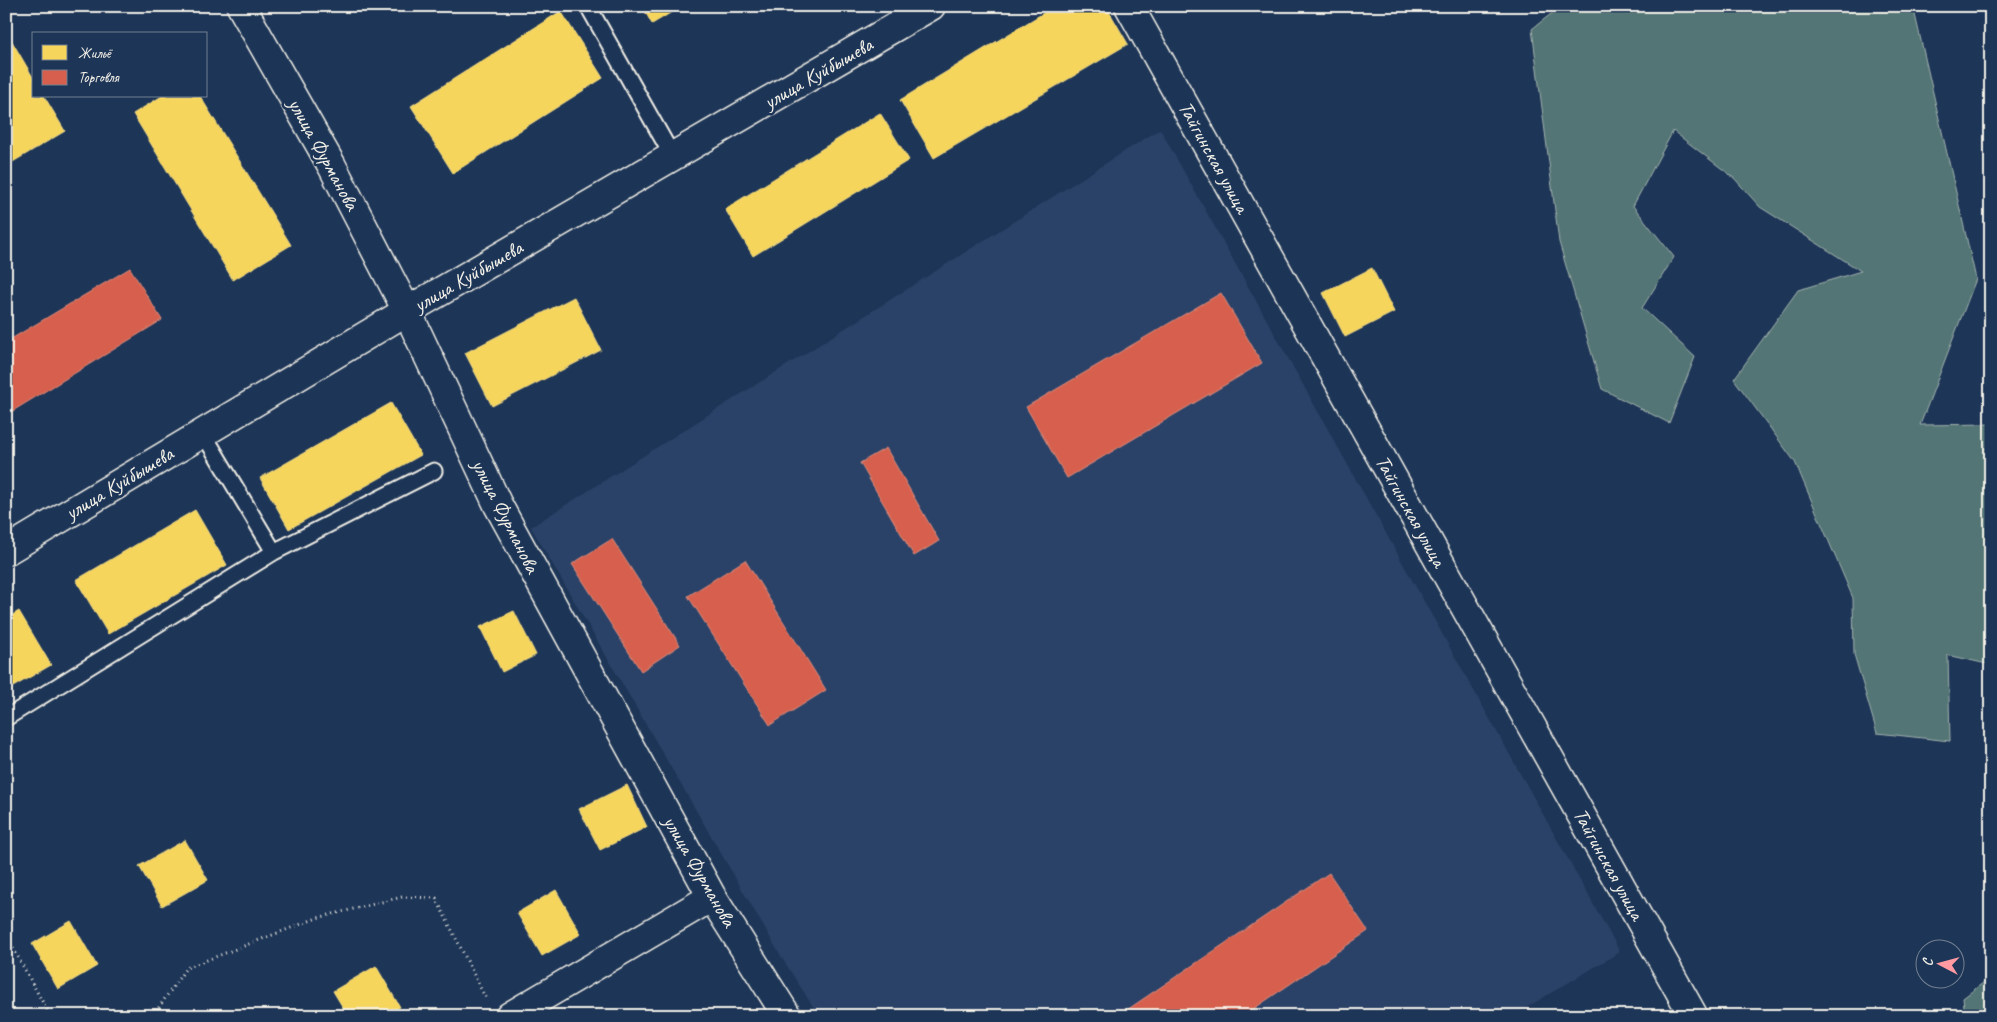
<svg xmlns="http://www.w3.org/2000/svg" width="1997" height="1022" viewBox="0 0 1997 1022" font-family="Caveat,sans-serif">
	<rect width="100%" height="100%" fill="#1d3557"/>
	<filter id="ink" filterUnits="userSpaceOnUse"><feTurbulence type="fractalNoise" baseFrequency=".02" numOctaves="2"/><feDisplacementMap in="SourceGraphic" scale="10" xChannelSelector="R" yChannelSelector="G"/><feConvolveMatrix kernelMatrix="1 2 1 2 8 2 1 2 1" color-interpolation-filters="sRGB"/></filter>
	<g filter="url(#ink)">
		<path fill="#2c4367" d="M 1160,129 L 1620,952 L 1512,1016 L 819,1016 L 782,958 L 531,527 Z"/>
		<path fill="#537575" stroke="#a4b3ae" d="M 1561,6 L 1913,6 L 1976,279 L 1920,425 L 1991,424 L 1991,665 L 1948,655 L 1950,741 L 1877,733 L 1854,654 L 1853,598 L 1795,462 L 1734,379 L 1798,290 L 1861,271 L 1760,207 L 1734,178 L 1673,131 L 1633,206 L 1674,257 L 1642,308 L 1695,357 L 1669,423 L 1602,389 L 1559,242 L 1532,29 Z
			M 1991,977 L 1991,1016 L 1965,1016 L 1963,998 Z"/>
		<path fill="#f6d55c" stroke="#f5dd86" d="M 642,6 L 682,6 L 652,24 Z
			M 1055,6 L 1106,6 L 1128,44 L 934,158 L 900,100 Z
			M 561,11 L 603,78 L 453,173 L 411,106 Z
			M 6,31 L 34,79 L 34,96 L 44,96 L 65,131 L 6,166 Z
			M 162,96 L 200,96 L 291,245 L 233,280 L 133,114 Z
			M 880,113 L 909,160 L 753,256 L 725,209 Z
			M 1372,268 L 1394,312 L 1345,337 L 1323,293 Z
			M 574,297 L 601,350 L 492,406 L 465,353 Z
			M 391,403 L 421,455 L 289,529 L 260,478 Z
			M 195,510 L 227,565 L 108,634 L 76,580 Z
			M 19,611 L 51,665 L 6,691 L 6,619 Z
			M 514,611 L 536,655 L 502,672 L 480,627 Z
			M 627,785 L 647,827 L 600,850 L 579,809 Z
			M 185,840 L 208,880 L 162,906 L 139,866 Z
			M 556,890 L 581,934 L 542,956 L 517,913 Z
			M 71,921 L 97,966 L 58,989 L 32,944 Z
			M 376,966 L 400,1007 L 385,1016 L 348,1016 L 333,991 Z"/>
		<path fill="#d6604d" stroke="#df8c7c" d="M 130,268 L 162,320 L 6,415 L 6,342 Z
			M 1221,293 L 1262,363 L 1067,478 L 1026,407 Z
			M 886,448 L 939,541 L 914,556 L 860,463 Z
			M 612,539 L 680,645 L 641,671 L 572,564 Z
			M 745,560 L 826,690 L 770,725 L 688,596 Z
			M 1329,873 L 1368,931 L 1243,1016 L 1118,1016 Z"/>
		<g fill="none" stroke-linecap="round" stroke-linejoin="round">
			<defs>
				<path id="lane" d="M 588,6 L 673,157
					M 274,552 L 434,471
					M 6,718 L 274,552 L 203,433"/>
				<path id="street" d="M 241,6 L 332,166 L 407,311 L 498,505 L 712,897 L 787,1016
					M 1129,6 L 1693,1015
					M 510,1016 L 712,897"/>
				<path id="secondary" d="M 6,551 L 407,311 L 931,6"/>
			</defs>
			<use href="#lane" stroke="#f4f1e8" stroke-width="19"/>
			<use href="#street" stroke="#f4f1e8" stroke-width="31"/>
			<use href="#secondary" stroke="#f4f1e8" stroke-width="31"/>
			<path stroke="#f4f1e8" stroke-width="3" stroke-dasharray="1 4" stroke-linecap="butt" d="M 6,935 L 48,1012 L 63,1016
				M 153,1016 L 186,968 L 317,918 L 402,897 L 436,898 L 486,999"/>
			<use href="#lane" stroke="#1d3557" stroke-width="15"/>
			<use href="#street" stroke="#1d3557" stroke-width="28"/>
			<use href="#secondary" stroke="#1d3557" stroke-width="28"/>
		</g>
	</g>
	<g text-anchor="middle" stroke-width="5" stroke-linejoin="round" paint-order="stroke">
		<g font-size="21" fill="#f4f1e8" stroke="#1d3557">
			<text transform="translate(818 73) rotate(-30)" y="7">улица Куйбышева</text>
			<text transform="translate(324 154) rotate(61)" y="7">улица Фурманова</text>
			<text transform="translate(1214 157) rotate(61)" y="7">Тайгинская улица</text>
			<text transform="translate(468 276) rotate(-30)" y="7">улица Куйбышева</text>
			<text transform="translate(119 483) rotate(-31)" y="7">улица Куйбышева</text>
			<text transform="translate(1411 511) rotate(61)" y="7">Тайгинская улица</text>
			<text transform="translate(506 516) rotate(63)" y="7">улица Фурманова</text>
			<text transform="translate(1609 864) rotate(61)" y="7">Тайгинская улица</text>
			<text transform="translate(700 871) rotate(60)" y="7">улица Фурманова</text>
		</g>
	</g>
	<rect width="1997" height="1022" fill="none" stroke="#1d3557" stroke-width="25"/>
	<rect x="12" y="12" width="1972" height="997" fill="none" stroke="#f4f1e8" stroke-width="2" filter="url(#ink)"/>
	<rect x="32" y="32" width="175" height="65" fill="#1d3557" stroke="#738091"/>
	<rect x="42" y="45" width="25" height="15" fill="#f6d55c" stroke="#738091"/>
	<text x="78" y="58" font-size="15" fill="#f4f1e8">Жильё</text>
	<rect x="42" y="70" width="25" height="15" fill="#d6604d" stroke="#738091"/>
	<text x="78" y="82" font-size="15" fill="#f4f1e8">Торговля</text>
	<g transform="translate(1940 964) rotate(276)"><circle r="24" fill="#1d3557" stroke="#738091"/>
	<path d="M0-4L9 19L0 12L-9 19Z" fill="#ff9aa2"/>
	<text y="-8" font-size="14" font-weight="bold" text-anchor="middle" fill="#f4f1e8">С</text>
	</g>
</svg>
